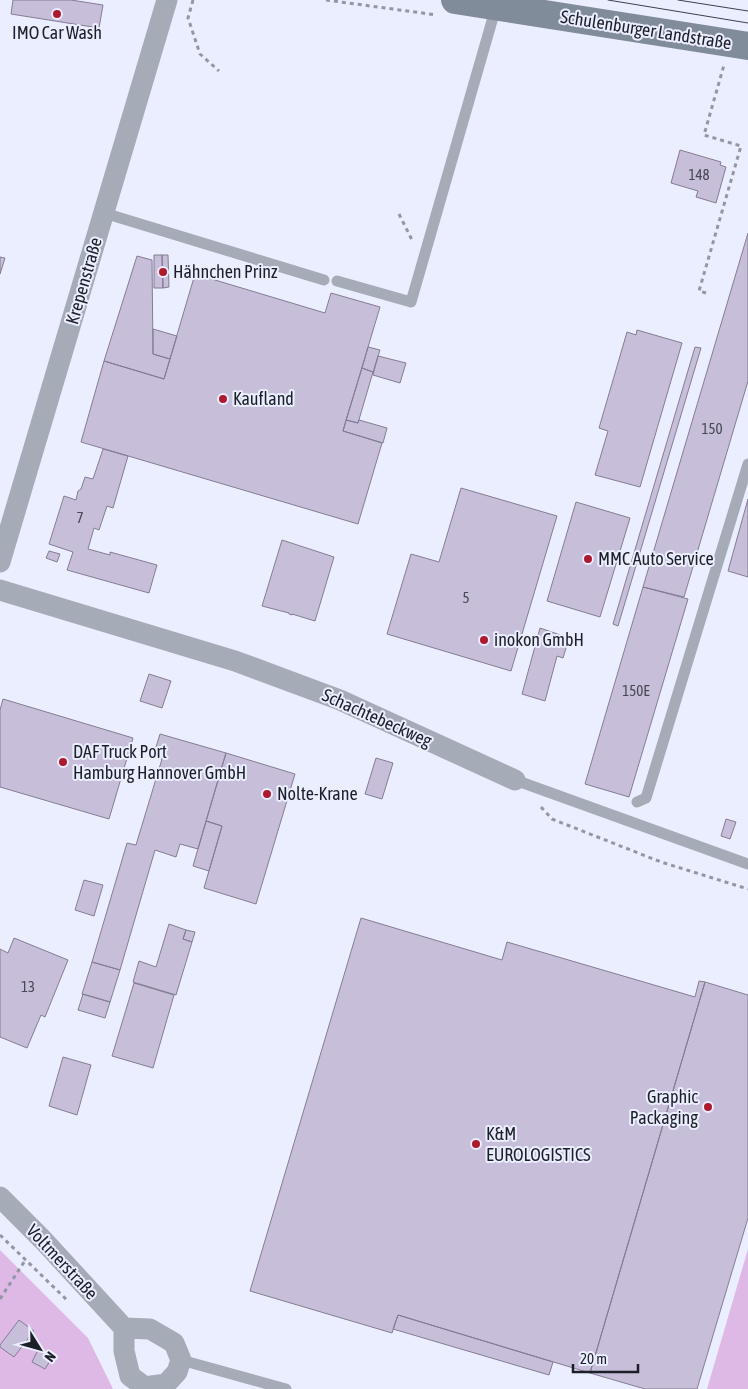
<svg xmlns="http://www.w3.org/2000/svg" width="748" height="1389" viewBox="0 0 748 1389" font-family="'Asap Condensed',sans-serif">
	<rect width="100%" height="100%" fill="#ebeeff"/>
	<path fill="#deb9e6" d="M 748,1249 L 748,1389 L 707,1389 Z
		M 0,1250 L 88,1338 L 113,1389 L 0,1389 Z"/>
	<path fill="#c7bfda" stroke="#847c95" d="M 13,0 L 71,0 L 103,5 L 99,28 L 11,14 Z
		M 680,150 L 721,162 L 720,165 L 726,167 L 716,203 L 696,197 L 698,191 L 671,183 Z
		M 748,233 L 748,381 L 684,597 L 643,587 Z
		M 154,255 L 162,255 L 163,288 L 154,288 Z
		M 162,255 L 168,255 L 169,287 L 163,288 Z
		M 137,256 L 152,260 L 153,354 L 170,359 L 164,379 L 104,361 Z
		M 0,257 L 5,258 L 0,274 Z
		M 195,274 L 325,313 L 331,293 L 380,307 L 343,431 L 382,443 L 358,524 L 81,442 L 104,361 L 164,379 Z
		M 153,329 L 177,336 L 170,359 L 153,354 Z
		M 637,330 L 682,343 L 640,487 L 595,475 L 608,431 L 599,428 L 627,332 L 636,335 Z
		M 368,347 L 380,350 L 373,372 L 362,368 Z
		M 695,347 L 701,348 L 618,626 L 613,624 Z
		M 378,356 L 406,363 L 400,383 L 373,375 Z
		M 362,368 L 373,372 L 358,423 L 346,420 Z
		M 346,420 L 358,423 L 359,420 L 387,428 L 383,443 L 343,431 Z
		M 103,449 L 128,456 L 113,508 L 107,506 L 99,530 L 94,528 L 88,549 L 110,555 L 110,552 L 157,565 L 149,593 L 67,570 L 73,552 L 49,544 L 64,496 L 76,500 L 78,491 L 81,489 L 85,477 L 93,479 Z
		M 461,488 L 557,516 L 511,671 L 387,634 L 411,554 L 439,562 Z
		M 748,499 L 748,577 L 728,571 Z
		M 576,502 L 630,518 L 600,617 L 547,601 Z
		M 282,540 L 334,557 L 315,621 L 292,614 L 292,615 L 289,614 L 289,613 L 262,606 Z
		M 49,551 L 60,554 L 57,562 L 46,558 Z
		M 643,587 L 688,599 L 629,797 L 585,784 Z
		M 540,628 L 569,638 L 563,658 L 557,656 L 545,701 L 522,694 Z
		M 149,674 L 171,681 L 162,708 L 140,701 Z
		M 3,699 L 133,738 L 109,819 L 0,787 L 0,710 Z
		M 160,734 L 226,753 L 198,849 L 180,844 L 176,857 L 155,850 L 120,970 L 92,962 L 127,843 L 136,845 L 162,759 L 153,757 Z
		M 226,753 L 295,774 L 256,904 L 204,888 L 222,826 L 206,821 Z
		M 376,758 L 393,763 L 382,799 L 365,794 Z
		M 726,819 L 736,822 L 730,839 L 721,836 Z
		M 206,821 L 222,826 L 209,871 L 193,866 Z
		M 84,880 L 103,885 L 94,916 L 75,910 Z
		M 361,918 L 502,960 L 507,942 L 695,997 L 699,981 L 705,982 L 590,1373 L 398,1315 L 392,1333 L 250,1291 Z
		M 169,924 L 186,930 L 183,939 L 192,942 L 176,995 L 133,982 L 139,961 L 156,967 Z
		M 186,930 L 195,932 L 192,942 L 183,939 Z
		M 14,938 L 68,960 L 45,1017 L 41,1015 L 27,1048 L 0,1037 L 0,949 L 8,953 Z
		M 92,962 L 120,970 L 110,1002 L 82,994 Z
		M 705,982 L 748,995 L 748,1218 L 697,1389 L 645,1389 L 590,1373 Z
		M 134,983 L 174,995 L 153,1068 L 112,1056 Z
		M 83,994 L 110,1002 L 105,1018 L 78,1010 Z
		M 63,1057 L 91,1065 L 77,1115 L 49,1106 Z
		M 398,1315 L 553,1362 L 549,1375 L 393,1329 Z
		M 19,1320 L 34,1331 L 14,1357 L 0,1347 L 0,1345 Z
		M 39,1348 L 53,1356 L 45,1369 L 32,1362 Z"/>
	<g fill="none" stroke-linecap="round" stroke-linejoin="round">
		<path stroke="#9496a4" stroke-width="3" stroke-dasharray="4 4" stroke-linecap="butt" d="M 193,0 L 188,18 L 200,54 L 219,71
			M 326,0 L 437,15
			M 399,214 L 412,240
			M 706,293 L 699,291 L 741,146 L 704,135 L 724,65
			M 541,807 L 552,819 L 661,862 L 748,889
			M 0,1235 L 68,1301
			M 0,1299 L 26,1259"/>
		<path stroke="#a5acb7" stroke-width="11" d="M 104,213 L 324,280
			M 337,281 L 411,302 L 496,7
			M 515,780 L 748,864
			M 637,802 L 646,798 L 748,464
			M 181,1360 L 286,1389"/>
		<path stroke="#a5acb7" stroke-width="21" d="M 0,562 L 167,0
			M 0,590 L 235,661 L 340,700 L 515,780
			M 0,1197 L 43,1240 L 124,1328 L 124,1351 L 130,1376 L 145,1387 L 166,1384 L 177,1372 L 181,1360 L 174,1343 L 150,1329 L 124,1328"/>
		<path stroke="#818c9b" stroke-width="28" d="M 455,0 L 748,46"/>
		<path stroke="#3e404a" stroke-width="1" d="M 608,0 L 748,23
			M 678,0 L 748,11"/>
	</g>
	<g fill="#ae1a2d" stroke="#ebeeff" stroke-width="2">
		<circle cx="57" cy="14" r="5"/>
		<circle cx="163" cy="272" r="5"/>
		<circle cx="223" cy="399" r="5"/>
		<circle cx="588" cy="559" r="5"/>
		<circle cx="484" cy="640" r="5"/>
		<circle cx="63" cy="762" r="5"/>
		<circle cx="267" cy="794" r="5"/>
		<circle cx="708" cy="1107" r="5"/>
		<circle cx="476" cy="1144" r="5"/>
	</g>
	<g text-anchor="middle" stroke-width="4" stroke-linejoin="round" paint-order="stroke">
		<g font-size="15" fill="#484754">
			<text x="699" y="180">148</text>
			<text x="712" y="434">150</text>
			<text x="80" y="523">7</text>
			<text x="466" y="603">5</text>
			<text x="636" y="696">150E</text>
			<text x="28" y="992">13</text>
		</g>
		<g font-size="18" fill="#1d1f28" stroke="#ebeeff">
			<text transform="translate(646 30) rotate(9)" y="6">Schulenburger Landstraße</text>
			<text transform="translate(84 281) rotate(-74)" y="6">Krepenstraße</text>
			<text transform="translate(377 718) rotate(24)" y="6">Schachtebeckweg</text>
			<text transform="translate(62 1262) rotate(47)" y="6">Voltmerstraße</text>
		</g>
		<g font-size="18" fill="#1d1f28" stroke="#ebeeff" text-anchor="start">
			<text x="57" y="39" text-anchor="middle">IMO Car Wash</text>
			<text x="173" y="278">Hähnchen Prinz</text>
			<text x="233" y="405">Kaufland</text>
			<text x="598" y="565">MMC Auto Service</text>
			<text x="494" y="646">inokon GmbH</text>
			<text x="73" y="758">DAF Truck Port<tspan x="73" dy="21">Hamburg Hannover GmbH</tspan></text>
			<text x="277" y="800">Nolte-Krane</text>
			<text x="698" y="1103" text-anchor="end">Graphic<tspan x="698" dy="21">Packaging</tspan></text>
			<text x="486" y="1140">K&amp;M<tspan x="486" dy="21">EUROLOGISTICS</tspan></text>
		</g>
	</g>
	<g transform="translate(40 1349) rotate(127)" stroke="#ebeeff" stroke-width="4" paint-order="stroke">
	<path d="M0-4L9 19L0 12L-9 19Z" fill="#1d1f28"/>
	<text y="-8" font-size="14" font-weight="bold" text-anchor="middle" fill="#1d1f28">N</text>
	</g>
	<path d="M573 1364v8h65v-8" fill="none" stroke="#1d1f28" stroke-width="2.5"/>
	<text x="580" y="1364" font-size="15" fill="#1d1f28" stroke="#ebeeff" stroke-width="4" paint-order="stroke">20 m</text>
</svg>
